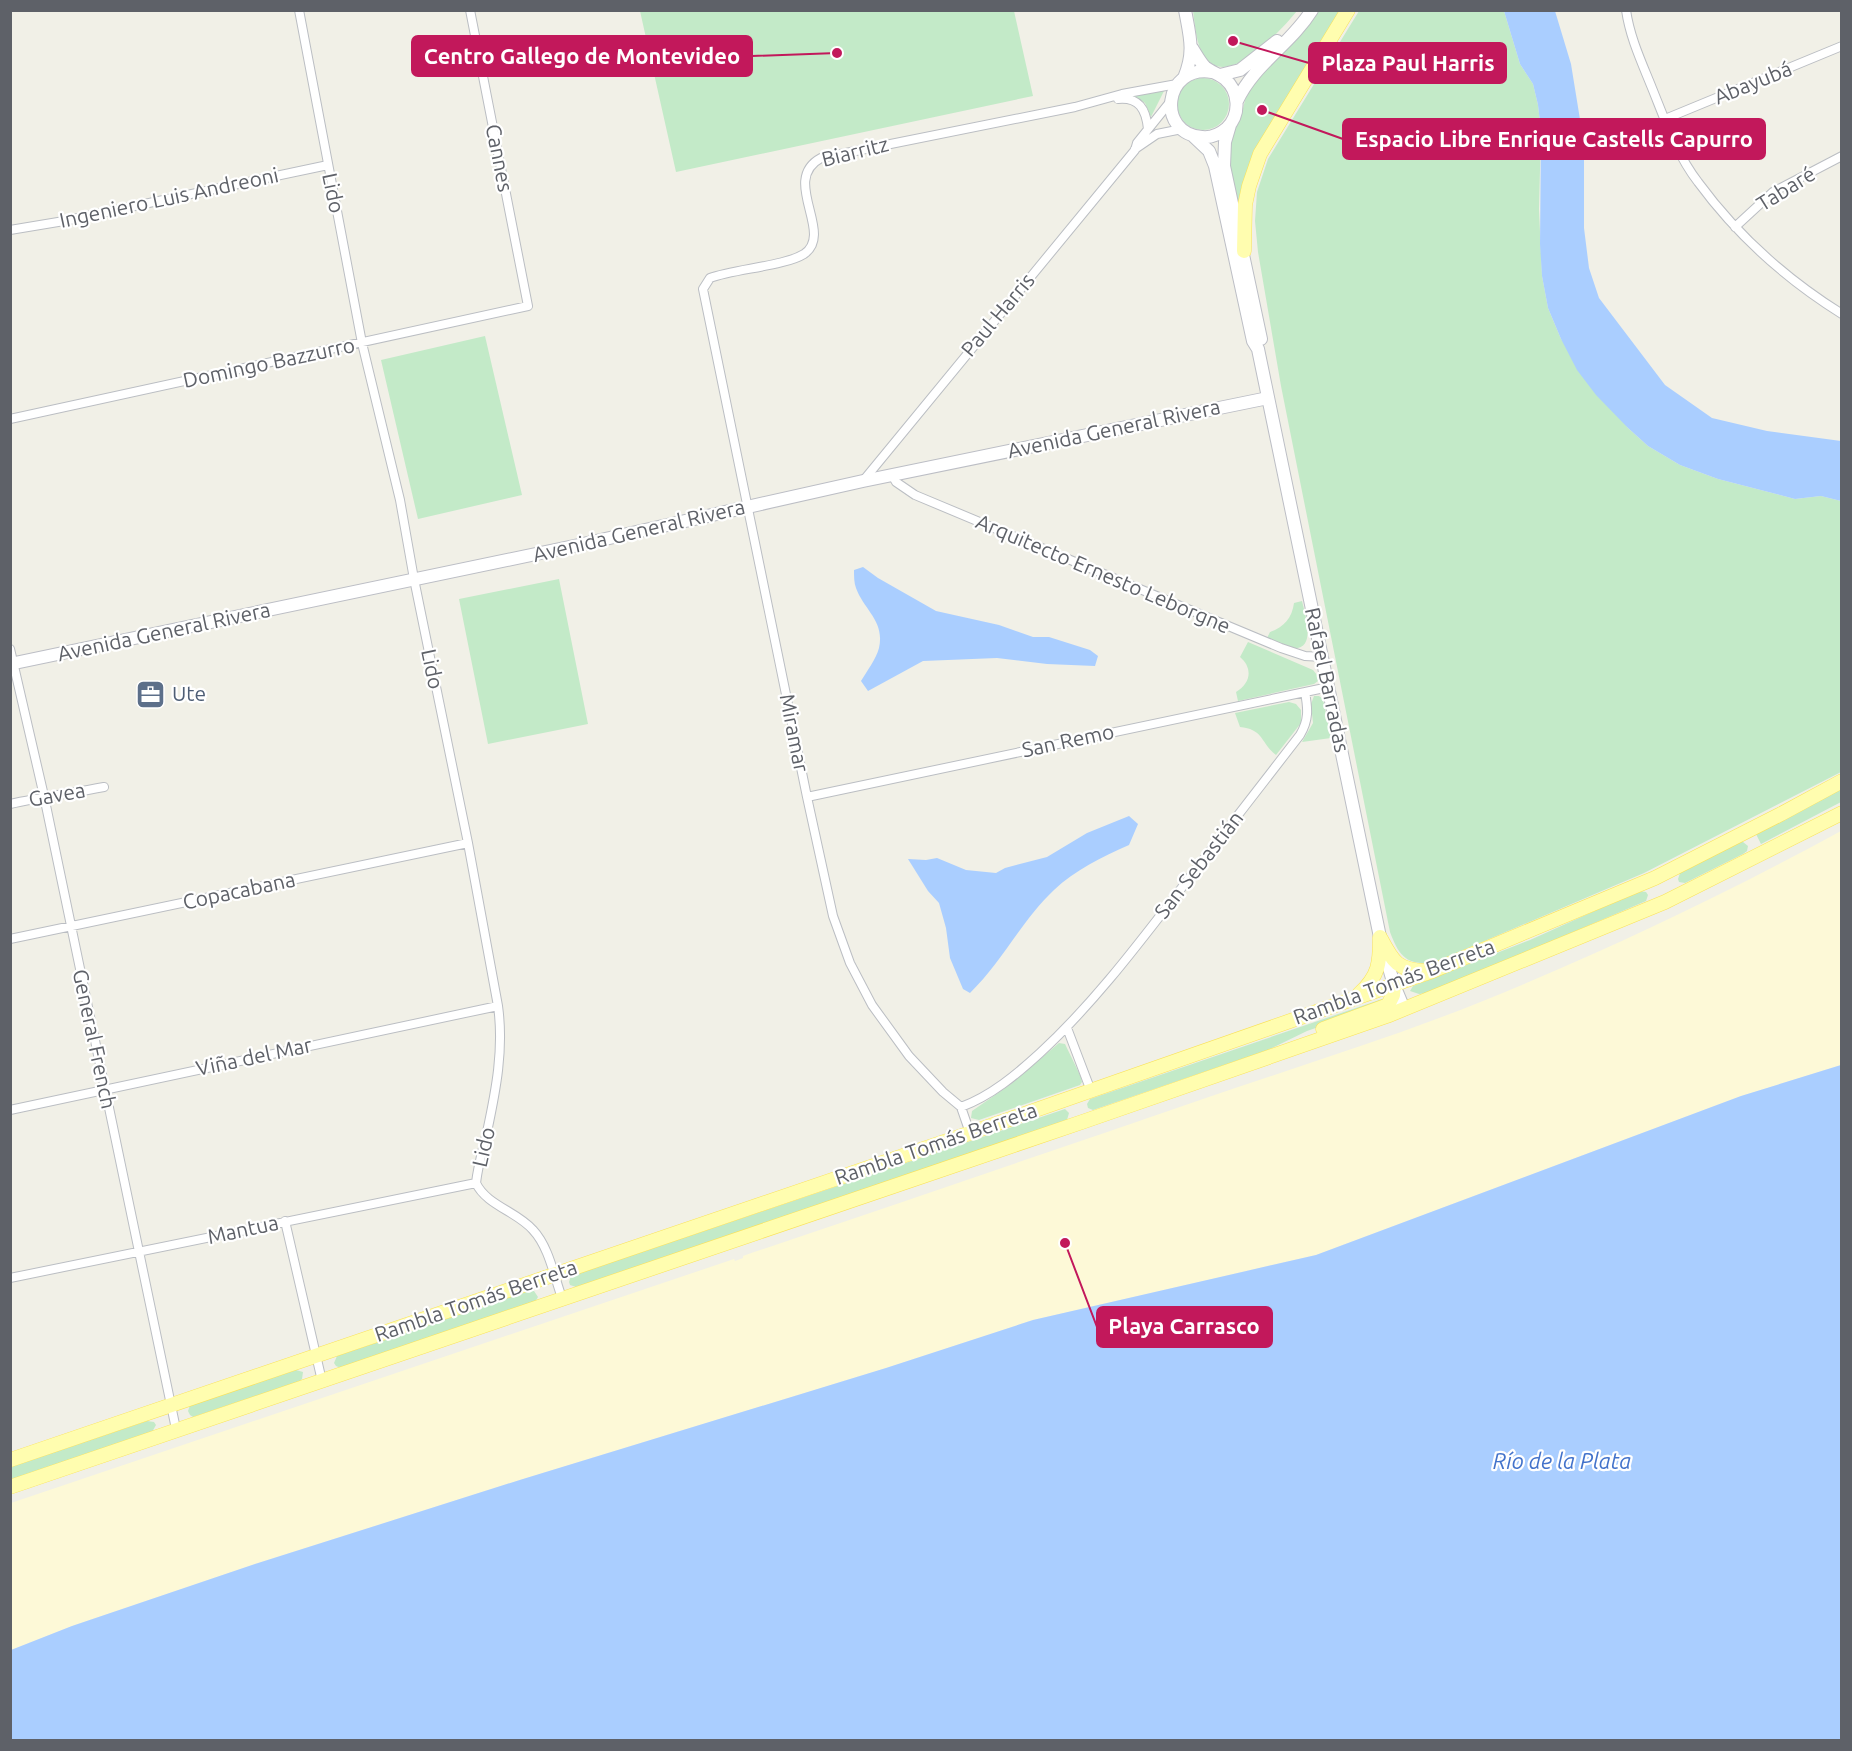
<svg xmlns="http://www.w3.org/2000/svg" width="1852" height="1751" viewBox="0 0 1852 1751" font-family="Ubuntu,sans-serif">
	<rect width="100%" height="100%" fill="#f1f0e7"/>
	<path fill="#c3eac8" d="M 640,11 L 1014,11 L 1033,96 L 676,172 Z
		M 1193,11 L 1297,11 C 1282,29 1227,92 1204,56 C 1196,44 1195,25 1193,11 Z
		M 1317,11 L 1343,11 L 1286,104 L 1240,211 C 1230,188 1221,156 1232,133 C 1235,127 1239,123 1241,116 C 1244,105 1246,95 1250,84 Z
		M 1359,11 L 1504,11 L 1520,64 L 1533,84 L 1538,105 L 1541,131 L 1539,209 L 1542,276 L 1548,308 L 1561,339 L 1628,428 L 1648,446 L 1680,465 L 1718,479 L 1795,499 L 1821,496 L 1841,501 L 1841,772 L 1644,873 L 1433,963 C 1406,965 1399,956 1390,932 L 1281,386 L 1258,252 L 1255,221 L 1257,192 L 1268,159 Z
		M1177 104a26 26 0 1 1 52 0a26 26 0 1 1-52 0Z
		M 1165,89 L 1151,117 L 1145,103 L 1133,95 Z
		M 485,336 L 522,495 L 418,519 L 381,360 Z
		M 559,579 L 588,724 L 488,744 L 459,599 Z
		M 1302,601 C 1305,614 1318,653 1290,648 C 1283,646 1275,641 1267,638 L 1270,632 C 1284,627 1292,618 1294,603 Z
		M 1248,642 L 1313,670 L 1318,676 L 1318,681 L 1314,684 L 1238,701 L 1236,692 C 1251,683 1253,668 1240,657 Z
		M 1314,696 L 1319,696 L 1323,699 L 1331,738 L 1302,742 L 1313,723 L 1311,704 Z
		M 1289,702 L 1296,704 L 1301,710 L 1301,723 L 1276,755 C 1261,744 1264,729 1240,727 L 1235,713 Z
		M 1841,789 L 1841,802 L 1761,844 L 1756,834 Z
		M 1740,842 L 1743,842 L 1748,846 L 1747,851 L 1743,854 L 1685,883 L 1679,882 L 1678,879 L 1680,873 Z
		M 1639,891 L 1646,892 L 1648,895 L 1646,901 L 1433,992 L 1419,994 L 1410,991 L 1413,986 L 1530,940 Z
		M 1385,998 L 1385,1004 L 1307,1031 L 1268,1050 L 1093,1110 L 1088,1108 L 1087,1104 L 1090,1099 Z
		M 1059,1043 L 1065,1044 L 1081,1077 L 1082,1082 L 1080,1085 L 979,1120 L 971,1118 L 972,1111 L 1011,1084 Z
		M 1065,1109 L 1069,1113 L 1067,1120 L 576,1287 L 570,1285 L 569,1282 L 571,1276 Z
		M 531,1290 L 534,1291 L 538,1297 L 535,1302 L 341,1368 L 336,1366 L 334,1363 L 337,1356 Z
		M 296,1370 L 303,1372 L 302,1379 L 300,1381 L 193,1417 L 190,1415 L 188,1411 L 190,1405 Z
		M 147,1421 L 154,1422 L 156,1425 L 152,1432 L 11,1480 L 10,1467 Z"/>
	<path fill="#fdf9d7" d="M 1841,831 L 1841,1065 L 1741,1096 L 1316,1255 L 1033,1320 L 886,1368 L 523,1479 L 255,1564 L 72,1626 L 11,1650 L 11,1503 L 734,1259 L 735,1261 L 743,1258 L 743,1256 C 896,1204 1049,1152 1203,1099 C 1296,1067 1391,1038 1483,1001 C 1606,951 1725,894 1841,831 Z"/>
	<path fill="#aaceff" d="M 1504,11 L 1555,11 L 1571,64 L 1584,144 L 1584,228 L 1589,268 L 1599,298 L 1665,385 L 1712,418 L 1767,431 L 1841,441 L 1841,501 L 1821,496 L 1795,499 L 1718,479 L 1680,465 L 1648,446 L 1628,428 L 1596,395 L 1577,370 L 1561,339 L 1548,308 L 1542,276 L 1540,244 L 1541,131 L 1538,105 L 1533,84 L 1520,64 Z
		M 863,567 L 878,578 L 936,611 L 999,625 L 1033,637 L 1049,637 L 1090,650 L 1098,656 L 1095,666 L 1047,664 L 997,658 L 923,661 L 868,691 L 861,681 C 867,671 876,659 879,648 C 885,621 864,610 856,588 C 854,583 854,576 854,570 Z
		M 1129,816 L 1138,824 L 1129,845 C 1102,857 1075,870 1054,890 C 1022,920 1002,962 970,993 L 963,989 L 950,958 L 946,928 L 939,903 L 928,891 L 908,859 L 926,860 L 937,858 L 966,870 L 996,873 L 1005,868 L 1047,857 L 1087,833 Z
		M 1841,1065 L 1841,1740 L 11,1740 L 11,1650 L 72,1626 L 255,1564 L 523,1479 L 886,1368 L 1033,1320 L 1316,1255 L 1741,1096 Z"/>
	<g fill="none" stroke-linecap="round" stroke-linejoin="round">
		<defs>
			<path id="street" d="M 299,10 L 362,343 L 400,500 L 414,579 L 468,843 L 498,1006 C 504,1049 496,1090 487,1132 C 483,1149 478,1165 476,1183 C 486,1205 518,1212 533,1230 C 549,1247 554,1276 562,1298
				M 1626,10 C 1630,38 1642,63 1652,88 C 1665,120 1677,155 1698,182 C 1737,235 1786,279 1842,314
				M 1118,99 C 1139,97 1146,109 1148,129
				M 1665,119 L 1842,46
				M 1135,149 L 1157,134 L 1182,129
				M 1735,227 L 1773,192 L 1842,156
				M 10,230 L 64,221 L 328,165
				M 10,419 L 528,306 L 470,10
				M 892,475 L 896,482 L 915,495 L 1281,648 L 1305,656 L 1323,657
				M 863,481 L 1135,150 L 1137,143 L 1170,102
				M 10,649 L 44,796 L 176,1429
				M 807,797 L 1329,687
				M 10,804 C 42,797 73,793 104,787
				M 10,939 L 468,843
				M 1067,1028 L 1091,1091
				M 961,1107 C 991,1096 1017,1074 1040,1053 C 1093,1004 1136,947 1180,890 C 1220,839 1260,787 1300,735 C 1309,720 1308,709 1305,692
				M 10,1110 L 498,1006
				M 970,1133 L 961,1107 L 943,1092 L 909,1056 L 872,1005 L 850,963 L 833,916 L 807,797 L 703,289 L 710,278 C 734,269 785,266 804,254 C 835,233 780,180 821,158 L 1075,107 L 1122,94 L 1177,84
				M 285,1221 L 322,1381
				M 10,1278 L 476,1183"/>
			<path id="secondary" d="M 1192,48 C 1196,54 1200,62 1205,67 C 1211,72 1219,74 1225,79 C 1239,91 1241,114 1227,128 C 1220,134 1211,138 1202,137 C 1156,134 1163,64 1212,72
				M 1220,75 L 1240,70 L 1277,41
				M 1184,78 C 1195,52 1190,37 1185,10
				M 1237,101 C 1254,64 1290,45 1312,10
				M 1230,125 L 1225,142 L 1224,166 L 1261,339
				M 1192,135 L 1209,151 L 1215,166 L 1253,341 L 1258,349 L 1380,937 L 1394,985 L 1404,1009
				M 10,664 L 574,546 L 863,481 L 1268,398"/>
			<path id="primary" d="M 1244,251 L 1245,205 L 1249,186 L 1260,154 L 1348,10
				M 1381,939 C 1393,962 1398,970 1425,971
				M 1359,994 C 1379,976 1380,963 1380,937
				M 1323,1029 L 1388,1005 L 1393,995 L 1394,985
				M 10,1460 L 970,1133 L 1430,972 L 1655,878 L 1781,814 L 1842,781
				M 10,1487 L 1082,1122 L 1387,1016 L 1665,902 L 1842,813"/>
		</defs>
		<use href="#street" stroke="#bbbec3" stroke-width="10"/>
		<use href="#secondary" stroke="#bcbec5" stroke-width="14"/>
		<use href="#primary" stroke="#fae258" stroke-width="15"/>
		<use href="#street" stroke="#fff" stroke-width="8"/>
		<use href="#secondary" stroke="#fff" stroke-width="12"/>
		<use href="#primary" stroke="#fffdaf" stroke-width="14"/>
	</g>
	<defs>
		<symbol id="office-square" viewBox="-11 -11 22 22"><rect x="-9" y="-9" width="18" height="18" rx="4" fill="#5c6f8a" stroke="#fff"/><path d="M-6-3h4V-5.5h4V-3h4V5H-6ZM-1-4.5V-3h2v-1.5ZM-6 0V1H6V0Z" fill="#fff"/></symbol>
	</defs>
	<g fill-rule="evenodd">
		<use href="#office-square" x="134" y="678" width="33" height="33"/>
	</g>
	<g text-anchor="middle" stroke-width="4.5" stroke-linejoin="round" paint-order="stroke">
		<g font-size="21" fill="#5e6168" stroke="#fff">
			<text transform="translate(1753 83) rotate(-22)" y="7">Abayubá</text>
			<text transform="translate(855 152) rotate(-14)" y="7">Biarritz</text>
			<text transform="translate(499 158) rotate(79)" y="7">Cannes</text>
			<text transform="translate(1786 189) rotate(-32)" y="7">Tabaré</text>
			<text transform="translate(333 193) rotate(78)" y="7">Lido</text>
			<text transform="translate(169 198) rotate(-12)" y="7">Ingeniero Luis Andreoni</text>
			<text transform="translate(998 315) rotate(-50)" y="7">Paul Harris</text>
			<text transform="translate(269 363) rotate(-12)" y="7">Domingo Bazzurro</text>
			<text transform="translate(1114 429) rotate(-12)" y="7">Avenida General Rivera</text>
			<text transform="translate(639 531) rotate(-13)" y="7">Avenida General Rivera</text>
			<text transform="translate(1103 574) rotate(23)" y="7">Arquitecto Ernesto Leborgne</text>
			<text transform="translate(164 632) rotate(-12)" y="7">Avenida General Rivera</text>
			<text transform="translate(432 669) rotate(78)" y="7">Lido</text>
			<text transform="translate(1327 680) rotate(78)" y="7">Rafael Barradas</text>
			<text transform="translate(794 733) rotate(79)" y="7">Miramar</text>
			<text transform="translate(1068 741) rotate(-12)" y="7">San Remo</text>
			<text transform="translate(57 795) rotate(-10)" y="7">Gavea</text>
			<text transform="translate(1199 865) rotate(-52)" y="7">San Sebastián</text>
			<text transform="translate(239 891) rotate(-12)" y="7">Copacabana</text>
			<text transform="translate(1394 982) rotate(-20)" y="7">Rambla Tomás Berreta</text>
			<text transform="translate(94 1039) rotate(78)" y="7">General French</text>
			<text transform="translate(254 1057) rotate(-12)" y="7">Viña del Mar</text>
			<text transform="translate(936 1144) rotate(-19)" y="7">Rambla Tomás Berreta</text>
			<text transform="translate(484 1147) rotate(-77)" y="7">Lido</text>
			<text transform="translate(243 1230) rotate(-12)" y="7">Mantua</text>
			<text transform="translate(476 1301) rotate(-19)" y="7">Rambla Tomás Berreta</text>
		</g>
		<g font-size="21" fill="#4e5e75" stroke="#fff" text-anchor="start">
			<text x="172" y="701">Ute</text>
		</g>
		<g font-size="22" font-style="italic" fill="#4373cb" stroke="#fff">
			<text x="1562" y="1469">Río de la Plata</text>
		</g>
	</g>
	<path fill="none" stroke="#c2185b" stroke-width="2" d="M837 53L752 56M1233 41L1309 63M1262 110L1343 139M1065 1243L1097 1327"/>
	<g fill="#c2185b" stroke="#fff" stroke-width="2">
		<circle cx="837" cy="53" r="6"/>
		<circle cx="1233" cy="41" r="6"/>
		<circle cx="1262" cy="110" r="6"/>
		<circle cx="1065" cy="1243" r="6"/>
	</g>
	<g fill="#c2185b" stroke="#c2185b" stroke-width="2">
		<rect x="412" y="36" width="340" height="40" rx="6"/>
		<rect x="1309" y="43" width="197" height="40" rx="6"/>
		<rect x="1343" y="119" width="422" height="40" rx="6"/>
		<rect x="1097" y="1307" width="175" height="40" rx="6"/>
	</g>
	<g font-size="22" text-anchor="middle" font-weight="bold" fill="#fff">
		<text x="582" y="64">Centro Gallego de Montevideo</text>
		<text x="1408" y="71">Plaza Paul Harris</text>
		<text x="1554" y="147">Espacio Libre Enrique Castells Capurro</text>
		<text x="1184" y="1334">Playa Carrasco</text>
	</g>
	<rect width="1852" height="1751" fill="none" stroke="#5e6168" stroke-width="24"/>
</svg>
